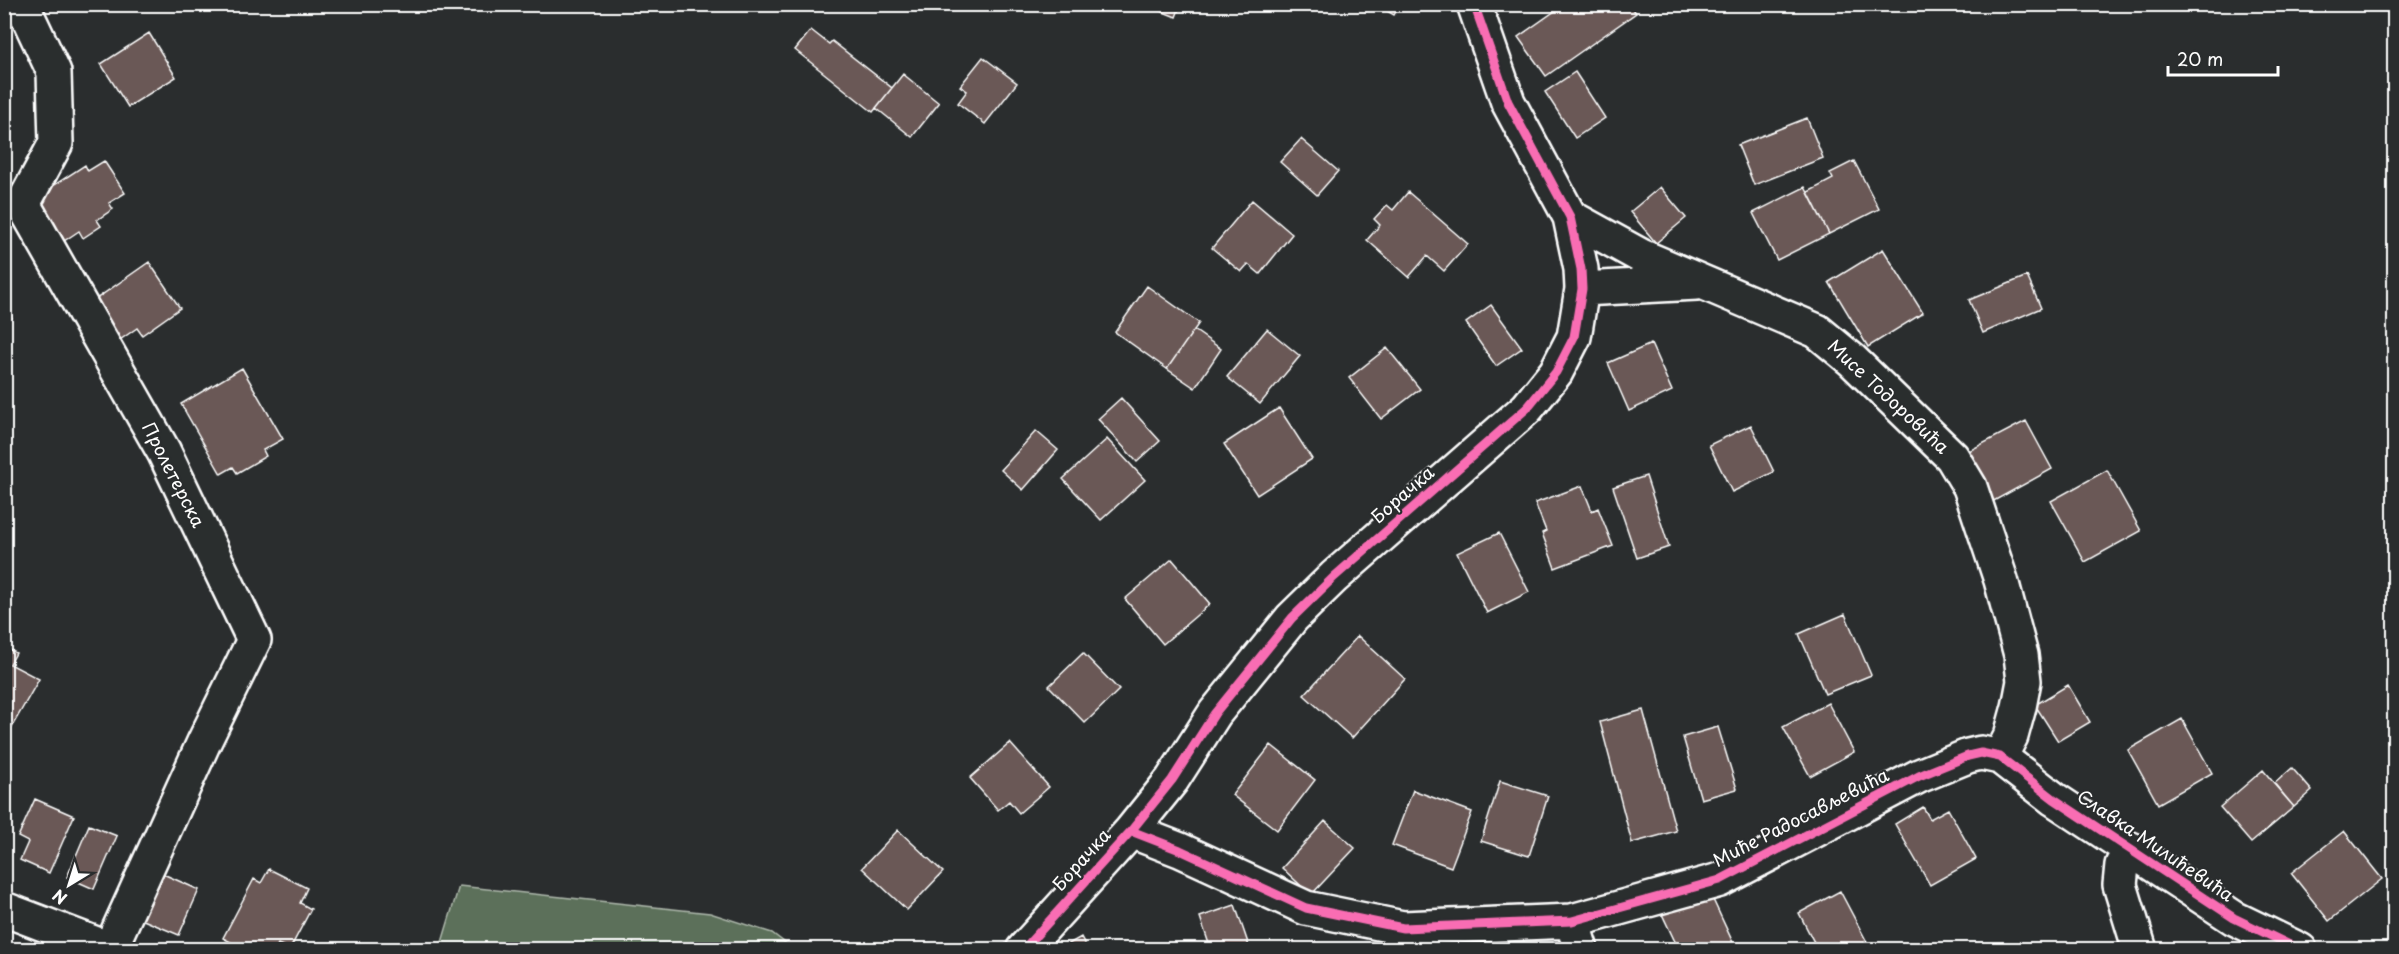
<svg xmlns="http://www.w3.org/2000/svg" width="2399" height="954" viewBox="0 0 2399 954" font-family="'Playpen Sans',sans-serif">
	<rect width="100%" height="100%" fill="#2a2d2e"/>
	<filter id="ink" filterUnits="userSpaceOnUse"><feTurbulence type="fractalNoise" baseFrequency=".0167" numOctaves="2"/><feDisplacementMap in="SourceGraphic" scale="12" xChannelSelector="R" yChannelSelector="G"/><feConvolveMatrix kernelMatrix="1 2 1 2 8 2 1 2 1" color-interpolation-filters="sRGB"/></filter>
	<g filter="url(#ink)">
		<path fill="#5c705a" stroke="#aeb8ac" stroke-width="1.5" d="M 459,886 L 710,913 L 772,933 L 793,949 L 440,949 Z"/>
		<path fill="#6b5956" stroke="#fff" stroke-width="1.5" d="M 1143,4 L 1181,4 L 1176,17 Z
			M 1375,4 L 1400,4 L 1394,15 Z
			M 1565,4 L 1630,4 L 1636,13 L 1546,76 L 1518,37 Z
			M 811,30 L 829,44 L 832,41 L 892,88 L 873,112 L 795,50 Z
			M 149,33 L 176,77 L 128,107 L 101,64 Z
			M 983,57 L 1017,83 L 985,124 L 958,103 L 967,91 L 960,86 Z
			M 1575,72 L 1605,118 L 1575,138 L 1545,92 Z
			M 903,74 L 939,103 L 912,137 L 876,108 Z
			M 1807,118 L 1823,158 L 1754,185 L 1738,145 Z
			M 1301,139 L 1338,171 L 1317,195 L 1280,162 Z
			M 104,161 L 125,193 L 109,203 L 113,209 L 97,220 L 101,226 L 83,238 L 79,231 L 61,243 L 33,199 L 85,165 L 88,171 Z
			M 1854,161 L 1879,209 L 1829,234 L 1808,192 L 1833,179 L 1830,173 Z
			M 1660,187 L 1686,218 L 1656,243 L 1630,212 Z
			M 1805,187 L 1829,234 L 1777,260 L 1753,213 Z
			M 1408,192 L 1468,244 L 1444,271 L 1427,256 L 1409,277 L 1367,240 L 1380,225 L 1374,219 L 1387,205 L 1393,210 Z
			M 1252,200 L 1292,234 L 1260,274 L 1248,264 L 1241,272 L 1212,248 Z
			M 1883,249 L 1923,313 L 1868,347 L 1829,282 Z
			M 149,262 L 180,308 L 142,335 L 137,328 L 117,342 L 89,304 Z
			M 2027,276 L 2041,308 L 1983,333 L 1969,300 Z
			M 1147,286 L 1199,323 L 1167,369 L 1115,332 Z
			M 4,304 L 12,318 L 4,323 Z
			M 1491,305 L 1522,348 L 1496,366 L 1466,323 Z
			M 1267,329 L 1300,356 L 1260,404 L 1227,377 Z
			M 1194,330 L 1221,349 L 1195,388 L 1167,369 Z
			M 1651,344 L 1672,391 L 1629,411 L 1608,363 Z
			M 1387,348 L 1420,389 L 1381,419 L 1349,378 Z
			M 242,368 L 283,439 L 263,450 L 266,456 L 237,473 L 233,467 L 221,474 L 181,404 Z
			M 1121,398 L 1160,441 L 1137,462 L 1098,419 Z
			M 1279,408 L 1312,459 L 1257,495 L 1224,444 Z
			M 2026,421 L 2052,469 L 1990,503 L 1963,454 Z
			M 1751,425 L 1774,472 L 1732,492 L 1709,445 Z
			M 1036,431 L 1058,450 L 1023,490 L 1001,470 Z
			M 1107,439 L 1145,480 L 1101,520 L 1063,479 Z
			M 2107,470 L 2141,531 L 2085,562 L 2051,501 Z
			M 1646,476 L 1669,547 L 1637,558 L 1613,487 Z
			M 1582,486 L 1592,511 L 1598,508 L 1613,546 L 1555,568 L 1542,533 L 1546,531 L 1535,503 Z
			M 1499,533 L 1529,592 L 1487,613 L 1457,553 Z
			M 1172,559 L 1210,604 L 1163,644 L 1125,599 Z
			M 1845,614 L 1871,675 L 1825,694 L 1799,634 Z
			M 1358,636 L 1405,679 L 1352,738 L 1304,695 Z
			M 4,647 L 16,653 L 10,664 L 39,679 L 6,737 L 4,736 Z
			M 1083,653 L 1119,690 L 1085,723 L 1049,686 Z
			M 2068,685 L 2090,722 L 2058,741 L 2035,705 Z
			M 1828,703 L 1854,752 L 1810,776 L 1783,727 Z
			M 1643,710 L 1676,831 L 1632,843 L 1600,722 Z
			M 2182,719 L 2212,773 L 2158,804 L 2128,750 Z
			M 1718,727 L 1737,789 L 1701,799 L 1683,737 Z
			M 1010,743 L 1049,787 L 1019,813 L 1009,801 L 998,810 L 970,778 Z
			M 1271,745 L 1315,780 L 1277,830 L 1232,795 Z
			M 2292,768 L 2312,791 L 2294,807 L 2274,784 Z
			M 2263,770 L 2294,807 L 2251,843 L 2220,807 Z
			M 1500,781 L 1548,796 L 1529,856 L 1481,841 Z
			M 1413,790 L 1472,812 L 1451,867 L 1392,845 Z
			M 35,799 L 74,816 L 49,873 L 20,860 L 28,842 L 18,837 Z
			M 1923,807 L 1930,819 L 1948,809 L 1976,859 L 1930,885 L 1895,824 Z
			M 1325,821 L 1355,848 L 1311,895 L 1282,868 Z
			M 89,825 L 117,836 L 94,889 L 67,877 Z
			M 898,830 L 943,872 L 907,910 L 862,868 Z
			M 2344,831 L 2382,879 L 2329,921 L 2291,873 Z
			M 269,869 L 307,888 L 300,903 L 311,909 L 290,949 L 278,944 L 275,950 L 245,950 L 223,938 L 254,879 L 261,883 Z
			M 161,873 L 199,890 L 179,935 L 141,919 Z
			M 1709,891 L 1735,947 L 1729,950 L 1679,950 L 1662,914 Z
			M 1840,891 L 1868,944 L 1858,950 L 1818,950 L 1799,913 Z
			M 1235,905 L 1250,949 L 1211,950 L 1200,917 Z
			M 1081,937 L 1088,950 L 1058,950 Z"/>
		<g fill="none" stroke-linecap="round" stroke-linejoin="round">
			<defs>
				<path id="minor" d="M 22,4 L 54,72 L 56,143 L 23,204 L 164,452 L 254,640 L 204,742 L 110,949
					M 1570,217 L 1641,256 L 1817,331 L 1852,360 L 1952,457 L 1970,487 L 2001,580 L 2021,655 L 2024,681 L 2019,707 L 2011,736 L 2000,757
					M 1582,289 L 1697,283
					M 1131,831 L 1180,850 L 1306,908 L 1403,928 L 1572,921 L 1720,880 L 1919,776 L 1968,756 L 1981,753 L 2000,757 L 2054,799 L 2234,918 L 2300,950
					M 2131,849 L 2122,865 L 2120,885 L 2140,950
					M 4,909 L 112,950
					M 1572,921 L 1581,950
					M 1023,950 L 1131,831 L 1172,780 L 1215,713 L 1292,618 L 1334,577 L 1527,408 L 1556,372 L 1574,337 L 1582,289 L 1581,269 L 1570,217 L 1508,102 L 1474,4"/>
			</defs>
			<use href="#minor" stroke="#fff" stroke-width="38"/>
			<use href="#minor" stroke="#2a2d2e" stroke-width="33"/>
			<defs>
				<path id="cycleway" d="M 1131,831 L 1180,850 L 1306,908 L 1403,928 L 1572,921 L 1720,880 L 1919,776 L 1968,756 L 1981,753 L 2000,757 L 2054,799 L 2234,918 L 2300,950
					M 1023,950 L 1131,831 L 1172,780 L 1215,713 L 1292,618 L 1334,577 L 1527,408 L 1556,372 L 1574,337 L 1582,289 L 1581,269 L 1570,217 L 1508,102 L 1474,4"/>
			</defs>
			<use href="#cycleway" stroke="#2a2d2e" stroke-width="13"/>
			<use href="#cycleway" stroke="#f96db3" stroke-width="9"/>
		</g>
	</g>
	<g text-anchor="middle" stroke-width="4.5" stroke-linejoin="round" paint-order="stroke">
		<g font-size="18" fill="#fff" stroke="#2a2d2e">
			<text transform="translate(1888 397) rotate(43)" y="6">Мисе Тодоровића</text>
			<text transform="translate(173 475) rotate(63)" y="6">Пролетерска</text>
			<text transform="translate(1403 495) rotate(-41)" y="6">Борачка</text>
			<text transform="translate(1801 818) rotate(-27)" y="6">Миће Радосављевића</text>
			<text transform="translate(2155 846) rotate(34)" y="6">Славка Милићевића</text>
			<text transform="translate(1082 860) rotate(-48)" y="6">Борачка</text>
		</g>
	</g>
	<rect width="2399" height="954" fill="none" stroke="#2a2d2e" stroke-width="24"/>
	<rect x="12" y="12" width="2375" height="930" fill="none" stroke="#fff" stroke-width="2" filter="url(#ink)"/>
	<g transform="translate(69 885) rotate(218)" stroke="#2a2d2e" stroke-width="4.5" paint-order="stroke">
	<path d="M0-4.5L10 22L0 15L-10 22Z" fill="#ffffff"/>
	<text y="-9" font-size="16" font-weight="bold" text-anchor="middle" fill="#ffffff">N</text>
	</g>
	<path d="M2168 66v9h110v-9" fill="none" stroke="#ffffff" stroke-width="3"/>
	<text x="2177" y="66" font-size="18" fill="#ffffff" stroke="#2a2d2e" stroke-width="4.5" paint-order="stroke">20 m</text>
</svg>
